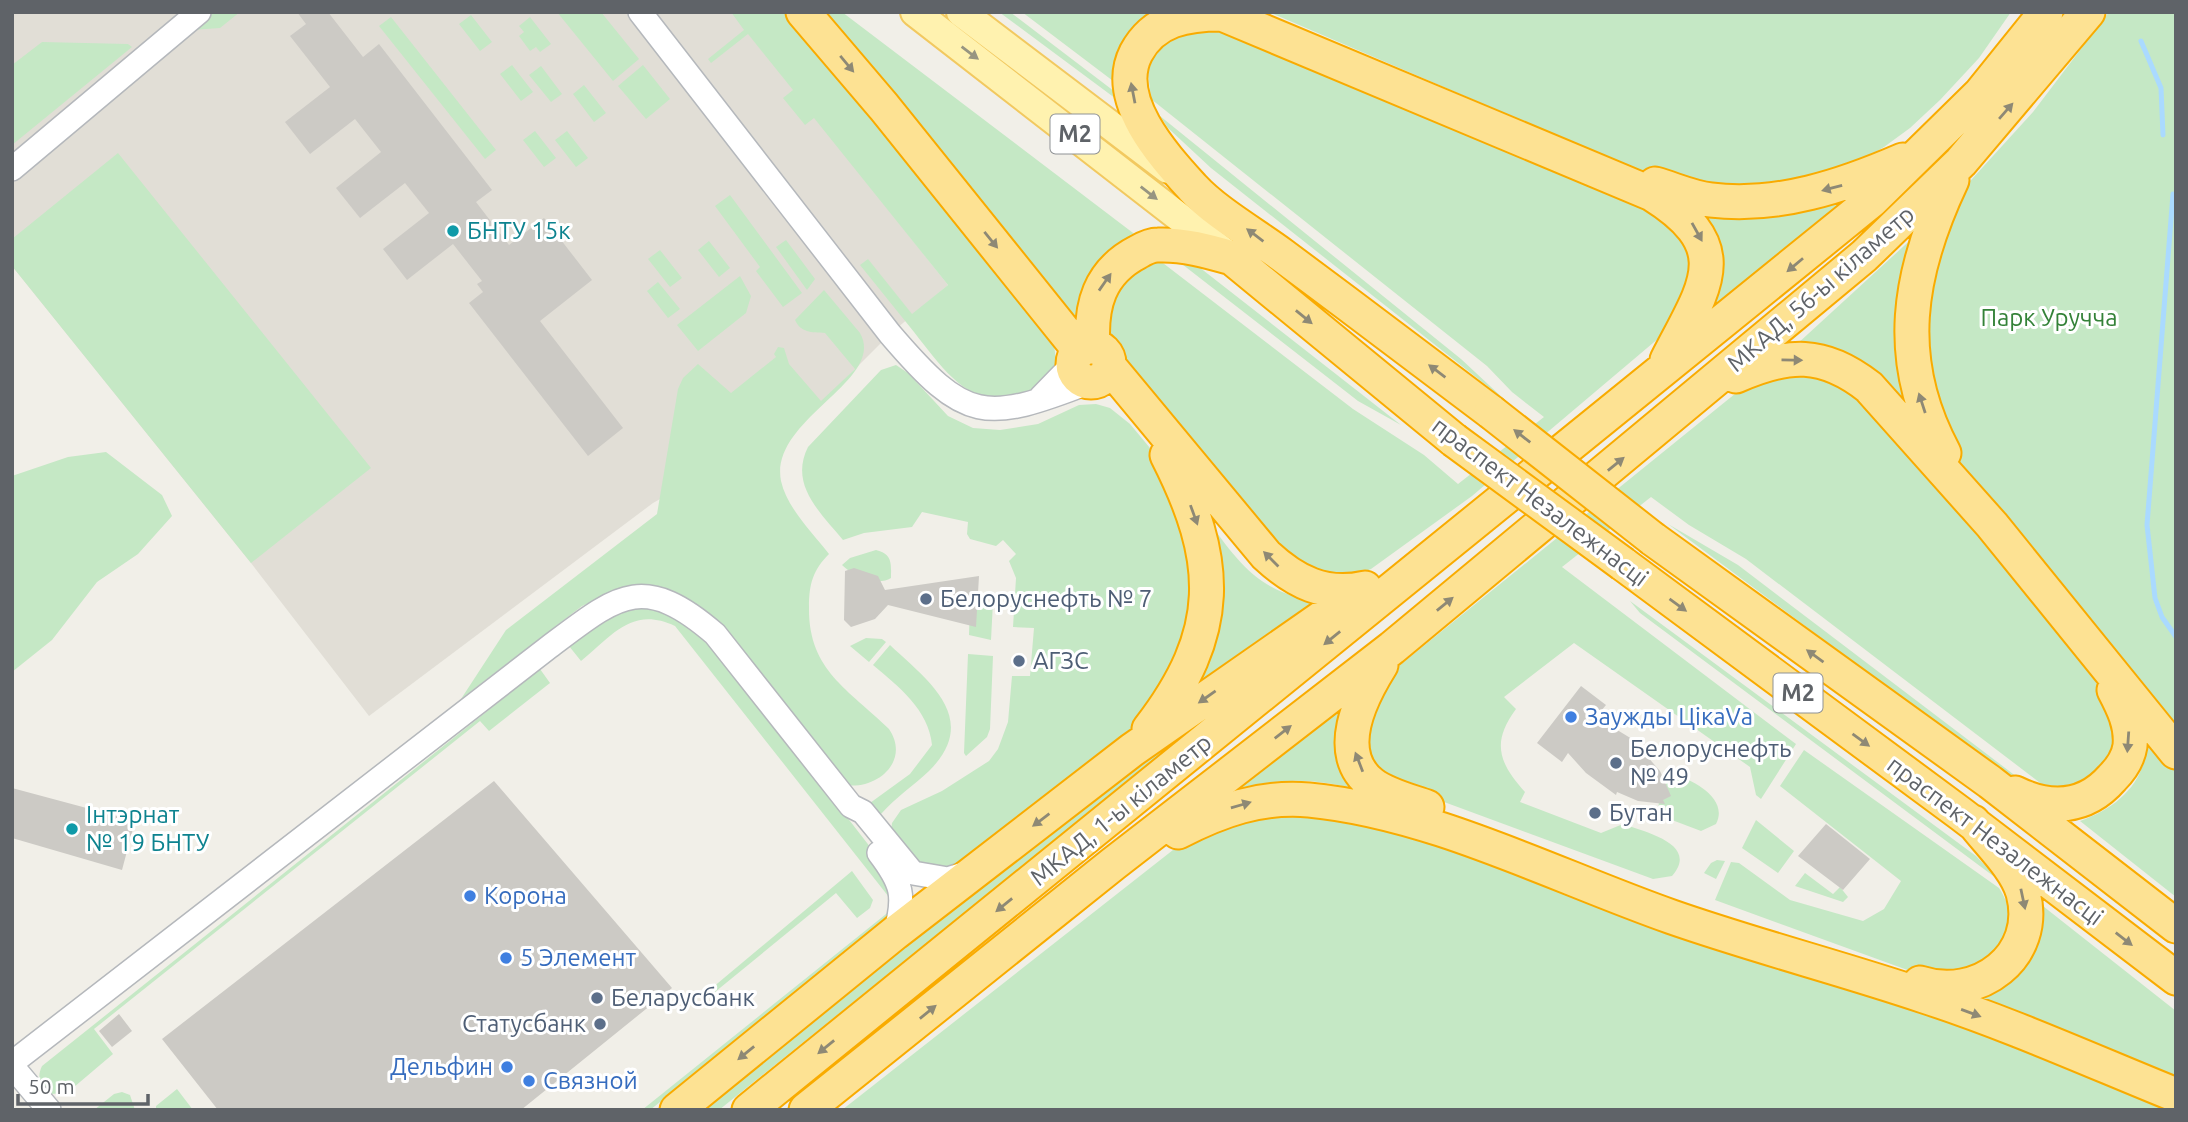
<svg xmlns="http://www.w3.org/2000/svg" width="2188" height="1122" viewBox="0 0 2188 1122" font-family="Ubuntu,sans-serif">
	<rect width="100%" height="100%" fill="#f1efe8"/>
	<path fill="#e1ded6" d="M 12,12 L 732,12 L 948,285 L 890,334 L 810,414 L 653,503 L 369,716 L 251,563 L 12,266 Z"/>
	<path fill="#c5e8c5" d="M 215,12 L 240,12 L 220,28 L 192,30 Z
		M 557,12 L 601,12 L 639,59 L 613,81 Z
		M 731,12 L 788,12 L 1053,341 C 1058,363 1057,380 1035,390 C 976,419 947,374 914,332 C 896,310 878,287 860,265 L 868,259 L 912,314 L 948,285 L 814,118 L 805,125 L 783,98 L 793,90 L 748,34 L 711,63 L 708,59 L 744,30 Z
		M 811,12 L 842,12 L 1141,239 L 1077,327 Z
		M 999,12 L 1010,12 L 1127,101 L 1131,110 Z
		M 1022,12 L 1149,12 L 1135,31 L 1125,90 Z
		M 1269,12 L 2011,12 L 1979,58 L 1940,100 L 1910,128 L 1884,147 L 1816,186 L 1755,192 L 1654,177 Z
		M 2109,12 L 2176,12 L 2176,741 L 1960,471 L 1935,418 L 1921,300 L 1962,190 L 2033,112 Z
		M 471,15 L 492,42 L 480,51 L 459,24 Z
		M 391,17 L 496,150 L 485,159 L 379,26 Z
		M 530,17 L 551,44 L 540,52 L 536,47 L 530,51 L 519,36 L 524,32 L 519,26 Z
		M 1211,21 L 1668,215 L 1697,270 L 1679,321 L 1472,496 L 1371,569 C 1345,580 1324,575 1297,571 L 1107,349 L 1101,309 L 1119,278 L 1159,260 L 1353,409 L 1424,455 L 1458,484 L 1544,417 L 1512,392 L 1487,366 L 1151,99 L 1148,72 L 1159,37 Z
		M 42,42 L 128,44 L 132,47 L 12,145 L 12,65 Z
		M 512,65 L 533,92 L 521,101 L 500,74 Z
		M 643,65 L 670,99 L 646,119 L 618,86 Z
		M 541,66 L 562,94 L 551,102 L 529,75 Z
		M 584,85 L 606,113 L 594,122 L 573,94 Z
		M 1160,116 L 1461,359 L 1505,400 L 1211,168 L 1168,128 Z
		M 535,131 L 556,158 L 544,167 L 523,140 Z
		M 567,131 L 588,158 L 576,167 L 555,140 Z
		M 118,153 L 371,468 L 251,563 L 12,266 L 12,239 Z
		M 1853,194 L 1708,312 C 1731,271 1712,245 1695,207 Z
		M 730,195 L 802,293 L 783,307 L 756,271 L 760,267 L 715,206 Z
		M 1917,234 L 1913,412 L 1796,345 Z
		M 786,240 L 815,279 L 807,290 L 776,247 Z
		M 709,241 L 730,268 L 719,277 L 698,250 Z
		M 660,250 L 682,278 L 670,287 L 648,259 Z
		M 1178,261 L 1199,267 L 1401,425 L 1358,401 Z
		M 740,276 L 751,296 L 746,313 L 698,351 L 677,325 Z
		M 658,282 L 680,309 L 668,318 L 647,291 Z
		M 824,290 L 860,333 C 887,381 769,419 781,481 C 787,508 812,532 829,554 C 813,570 809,584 809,607 C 808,670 848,689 889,729 C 912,763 873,793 840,784 L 717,626 L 649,586 L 620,589 L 582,606 L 461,699 L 506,630 L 657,514 L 678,389 L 683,378 L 698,364 L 731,393 L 776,357 L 774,354 L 778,347 L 784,348 L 789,364 L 821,401 L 855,369 L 825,333 C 811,332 801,333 795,320 Z
		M 896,365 L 908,373 L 948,416 L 973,428 L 1000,430 L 1038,424 L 1079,405 L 1096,404 L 1110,408 L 1130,424 L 1150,448 L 1175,492 L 1188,528 L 1195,620 L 1144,727 L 954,868 L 928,875 L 890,841 L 892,823 L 901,810 L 942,791 L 989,761 L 998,749 L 1008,722 L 1012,676 L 1030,676 L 1034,628 L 1013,627 L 1016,578 L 1009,561 L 1016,554 L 1003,540 L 996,546 L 970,539 L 967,534 L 968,522 L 922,512 L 912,527 L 864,533 L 843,540 C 820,512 789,485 808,447 L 881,370 Z
		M 1817,369 L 1876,407 L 2106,689 L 2118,708 L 2116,766 L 2060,798 L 1746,559 L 1689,525 L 1651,497 L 1562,567 L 1796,744 L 1761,799 L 1756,795 L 1750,767 L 1574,643 L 1504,697 L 1516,709 C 1491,743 1499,763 1525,792 L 1520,802 L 1601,833 L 1623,824 C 1645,832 1700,844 1672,876 L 1653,879 L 1390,782 L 1368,763 C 1366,708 1361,706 1400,665 L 1741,389 L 1761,376 Z
		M 106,452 L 162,495 L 172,516 L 138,554 L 97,582 L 52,640 L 12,672 L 12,476 L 68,457 Z
		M 1205,516 C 1240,566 1264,598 1328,602 L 1185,700 L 1209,659 L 1217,633 Z
		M 1668,524 L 1738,565 L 2046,799 L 2031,794 Z
		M 876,550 C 893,554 891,564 891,578 C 877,587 853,576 842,565 L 850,558 Z
		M 1630,601 L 1976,856 L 2000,881 L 1640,613 Z
		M 993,602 L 991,640 L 969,635 L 970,604 Z
		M 646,603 L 678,610 L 694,620 L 888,870 C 895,884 904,898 896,914 L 650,1110 L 642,1110 L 896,906 L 675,626 C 632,606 613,635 581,661 L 569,646 C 594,627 614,608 646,603 Z
		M 866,638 L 882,639 L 886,642 L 869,662 L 850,646 Z
		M 890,645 C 927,680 982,718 929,771 C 913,786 896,797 881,814 L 873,818 L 867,810 L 870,803 L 910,774 L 932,745 C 929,710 898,686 873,665 Z
		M 968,654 L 993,656 L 990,729 L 987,737 L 966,756 L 964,753 Z
		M 540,669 L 550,683 L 489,731 L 480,721 L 94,1029 L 113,1054 L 67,1093 L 50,1094 C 41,1084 36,1079 42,1066 Z
		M 1245,687 L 719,1110 L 692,1110 L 1160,738 Z
		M 1348,699 L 1361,791 C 1316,777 1273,778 1228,791 Z
		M 2147,741 L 2176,763 L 2176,897 L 2080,821 C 2117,808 2146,783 2147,741 Z
		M 1804,750 L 1999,888 C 2020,921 2007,937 1985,965 L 1924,976 L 1715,900 L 1731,862 L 1739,863 L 1790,900 L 1863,921 L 1884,909 L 1901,881 L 1780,786 Z
		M 1673,774 C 1694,780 1729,799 1716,824 L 1701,831 L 1672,820 L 1658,810 L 1660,793 Z
		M 1332,811 L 1755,949 L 2176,1106 L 2176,1110 L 842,1110 L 1187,839 L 1232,819 Z
		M 1756,820 L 1794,851 L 1778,873 L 1742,848 Z
		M 1717,860 L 1725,861 L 1716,879 L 1704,873 L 1711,863 Z
		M 852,871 L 873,900 L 870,908 L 857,918 L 836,893 L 715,992 L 712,988 Z
		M 1805,873 L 1833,894 L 1840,887 L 1848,897 L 1843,902 L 1795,886 Z
		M 2034,899 L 2176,1011 L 2176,1076 L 1977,999 Z
		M 177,1089 L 193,1110 L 156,1110 L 156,1106 Z
		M 122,1092 L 130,1095 L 135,1110 L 94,1110 L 114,1094 Z"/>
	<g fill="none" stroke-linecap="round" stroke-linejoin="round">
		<path stroke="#aadaff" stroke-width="5" d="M 2141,41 L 2161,88 L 2163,135
			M 2173,194 L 2147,525 L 2155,598 L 2162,617 L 2176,637"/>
	</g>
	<path fill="#cccac5" d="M 297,12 L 328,12 L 363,57 L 379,44 L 492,190 L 476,202 L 509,245 L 544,218 L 592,280 L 540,321 L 623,428 L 588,456 L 469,303 L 483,292 L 477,284 L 482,281 L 453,244 L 407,280 L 383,249 L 429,213 L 405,183 L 360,218 L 336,188 L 381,152 L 355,119 L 310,154 L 285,122 L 330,87 L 290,36 L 306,24 Z
		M 854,568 L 878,576 L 885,590 L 979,576 L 976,627 L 888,605 L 875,619 L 851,627 L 844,620 L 845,571 Z
		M 1581,686 L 1606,705 L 1596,717 L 1632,739 L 1660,771 L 1671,796 L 1663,800 L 1665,804 L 1638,801 L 1617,792 L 1616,795 L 1586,773 L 1568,753 L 1562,762 L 1537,743 Z
		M 494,781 L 672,988 L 521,1110 L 218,1110 L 162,1039 Z
		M 12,788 L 135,821 L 122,870 L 12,838 Z
		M 1826,824 L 1870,859 L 1843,890 L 1798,856 Z
		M 119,1014 L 132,1031 L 112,1047 L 99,1031 Z"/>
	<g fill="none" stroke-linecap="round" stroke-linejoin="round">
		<defs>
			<path id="minor" d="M 640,12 L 890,334 C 966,423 984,423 1090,382
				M 12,169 L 199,12
				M 1041,397 L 1074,363
				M 879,853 C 902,883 906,896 895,933
				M 12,1063 L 549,647 C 617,596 642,571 715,634 L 851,806 L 863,812 L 913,873 L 948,879 L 970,872
				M 12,1066 L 49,1110"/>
			<path id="major" d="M 915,12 L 1228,255
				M 961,12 L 1168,169"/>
			<path id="highway" d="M 803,12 L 884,107 L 1080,351
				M 1655,184 C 1673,189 1692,198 1711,200 C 1778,208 1843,186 1903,160
				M1073 364a18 18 0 1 1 36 0a18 18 0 1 1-36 0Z
				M 1093,347 C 1090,306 1099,272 1138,252 C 1143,249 1152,245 1158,245 C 1183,244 1208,251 1232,258 L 1454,440
				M 1109,366 L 1266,555 C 1295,582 1325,597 1365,588
				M 1736,376 C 1788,353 1823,351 1869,387 L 1992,525 L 2176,752
				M 1491,412 C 1422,360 1352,307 1282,255 C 1255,235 1215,212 1193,188 C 1164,156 1112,100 1136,53 C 1154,19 1187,14 1222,14 L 1652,194 C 1738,248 1705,286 1667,360
				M 1944,453 C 1893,359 1908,273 1952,180
				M 1653,539 L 1990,782 L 2176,926
				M 1623,564 L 1961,814 L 2176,978
				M 1381,665 C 1361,697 1332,754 1372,784 C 1386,795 1410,801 1427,807
				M 1149,729 C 1224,632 1221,561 1167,455
				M 2015,793 C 2050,810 2085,809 2112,778 C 2121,769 2128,759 2130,746 C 2132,725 2123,707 2114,690
				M 1178,832 C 1221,810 1260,796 1309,800 C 1433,812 1555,876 1672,917 C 1755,946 1841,968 1924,996 C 2010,1024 2092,1061 2176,1095
				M 1920,983 C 1978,1002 2040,956 2023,893 C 2016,868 1989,843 1973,822
				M 677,1110 L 895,933 L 1132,750 L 1353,596
				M 749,1110 L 1871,201 L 1980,94 L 2046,12
				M 806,1110 L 1113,864 L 1392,648 L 1864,256 L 1961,162 L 2088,12"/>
		</defs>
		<use href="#minor" stroke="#b5b8bc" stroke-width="26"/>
		<use href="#major" stroke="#f2c960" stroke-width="32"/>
		<use href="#highway" stroke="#f9ab00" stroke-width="37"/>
		<use href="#minor" stroke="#fff" stroke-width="23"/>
		<use href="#major" stroke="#fff2af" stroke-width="28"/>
		<use href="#highway" stroke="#fde293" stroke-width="33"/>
		<defs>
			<path id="highway-bridge" d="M 1491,412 L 1653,539
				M 1454,440 L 1623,564"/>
		</defs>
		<use href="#highway-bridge" stroke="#f9ab00" stroke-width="37" stroke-linecap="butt"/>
		<use href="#highway-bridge" stroke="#fde293" stroke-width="33"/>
	</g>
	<defs><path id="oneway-solid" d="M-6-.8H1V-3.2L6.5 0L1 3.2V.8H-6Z" transform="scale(1.75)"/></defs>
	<g fill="#979581">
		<use href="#oneway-solid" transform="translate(970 53) rotate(37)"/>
		<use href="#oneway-solid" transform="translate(1149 193) rotate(38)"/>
	</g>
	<g fill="#8e8975">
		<use href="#oneway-solid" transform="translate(847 64) rotate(50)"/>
		<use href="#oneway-solid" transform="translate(1133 93) rotate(-101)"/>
		<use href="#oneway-solid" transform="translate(2006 111) rotate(-49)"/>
		<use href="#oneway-solid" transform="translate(1832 188) rotate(165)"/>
		<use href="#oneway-solid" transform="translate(1697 232) rotate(61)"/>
		<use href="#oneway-solid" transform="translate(1255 235) rotate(-143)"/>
		<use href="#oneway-solid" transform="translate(991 240) rotate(51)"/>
		<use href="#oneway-solid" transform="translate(1795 265) rotate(140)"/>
		<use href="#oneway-solid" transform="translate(1105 282) rotate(-55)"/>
		<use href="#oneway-solid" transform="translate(1304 317) rotate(39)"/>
		<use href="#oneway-solid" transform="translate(1792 360) rotate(1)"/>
		<use href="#oneway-solid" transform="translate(1437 371) rotate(-143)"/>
		<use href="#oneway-solid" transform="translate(1922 403) rotate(-108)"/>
		<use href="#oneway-solid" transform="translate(1522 436) rotate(-142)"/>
		<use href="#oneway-solid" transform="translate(1616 464) rotate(-39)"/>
		<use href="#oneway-solid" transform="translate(1194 515) rotate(70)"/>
		<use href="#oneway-solid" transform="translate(1271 559) rotate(-135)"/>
		<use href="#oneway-solid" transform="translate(1445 604) rotate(-39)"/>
		<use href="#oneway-solid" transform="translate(1678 605) rotate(36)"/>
		<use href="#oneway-solid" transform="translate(1332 638) rotate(141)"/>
		<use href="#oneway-solid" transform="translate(1815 656) rotate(-144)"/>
		<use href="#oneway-solid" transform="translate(1207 697) rotate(145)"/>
		<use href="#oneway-solid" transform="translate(1283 732) rotate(-38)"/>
		<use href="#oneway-solid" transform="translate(1861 740) rotate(36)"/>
		<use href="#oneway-solid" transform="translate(2128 742) rotate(94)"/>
		<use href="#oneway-solid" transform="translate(1359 762) rotate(-111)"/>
		<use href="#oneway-solid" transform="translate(1241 805) rotate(-16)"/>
		<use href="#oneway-solid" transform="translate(1041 820) rotate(143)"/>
		<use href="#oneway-solid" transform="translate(2023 899) rotate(78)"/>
		<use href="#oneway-solid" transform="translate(1004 905) rotate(141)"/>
		<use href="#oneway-solid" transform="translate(2124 939) rotate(38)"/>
		<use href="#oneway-solid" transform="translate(928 1012) rotate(-39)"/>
		<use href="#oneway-solid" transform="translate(1971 1013) rotate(20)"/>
		<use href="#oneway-solid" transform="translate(826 1047) rotate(141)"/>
		<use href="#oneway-solid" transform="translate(746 1053) rotate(141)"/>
	</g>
	<g fill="#0f9aa8" stroke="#fff" stroke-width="2.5">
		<circle cx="453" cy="231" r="7"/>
		<circle cx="72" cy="829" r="7"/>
	</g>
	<g fill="#5c6f8a" stroke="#fff" stroke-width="2.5">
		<circle cx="926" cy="599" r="7"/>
		<circle cx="1019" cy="661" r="7"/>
		<circle cx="1616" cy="763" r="7"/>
		<circle cx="1595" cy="813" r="7"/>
		<circle cx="597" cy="998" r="7"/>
		<circle cx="600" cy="1024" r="7"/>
	</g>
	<g fill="#3f7fe0" stroke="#fff" stroke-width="2.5">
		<circle cx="1571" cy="717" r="7"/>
		<circle cx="470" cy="896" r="7"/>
		<circle cx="506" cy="958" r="7"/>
		<circle cx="507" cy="1067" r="7"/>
		<circle cx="529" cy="1081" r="7"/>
	</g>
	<g text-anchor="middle" stroke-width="6" stroke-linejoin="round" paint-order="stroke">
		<g fill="#fff" stroke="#8f9295" stroke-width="2">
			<rect x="1050.5" y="114.5" width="49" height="39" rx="5"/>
			<rect x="1773.5" y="673.5" width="49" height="39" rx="5"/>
		</g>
		<g font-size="23" font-weight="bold" fill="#5f6368">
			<text x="1075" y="142">М2</text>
			<text x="1798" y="701">М2</text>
		</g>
		<g font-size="24" fill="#0d838f" stroke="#fff" text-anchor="start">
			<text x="467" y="239">БНТУ 15к</text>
			<text x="86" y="823">Інтэрнат<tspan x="86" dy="28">№ 19 БНТУ</tspan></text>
		</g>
		<g font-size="24" fill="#5f6368" stroke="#fff">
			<text transform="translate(1821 289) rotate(-41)" y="8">МКАД, 56-ы кіламетр</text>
			<text transform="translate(1540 502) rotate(37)" y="8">праспект Незалежнасці</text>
			<text transform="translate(1121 810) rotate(-39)" y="8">МКАД, 1-ы кіламетр</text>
			<text transform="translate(1995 841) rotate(37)" y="8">праспект Незалежнасці</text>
		</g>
		<g font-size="24" fill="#348238" stroke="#fff">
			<text x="2049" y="326">Парк Уручча</text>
		</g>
		<g font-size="24" fill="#4e5e75" stroke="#fff" text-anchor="start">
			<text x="940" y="607">Белоруснефть № 7</text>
			<text x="1033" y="669">АГЗС</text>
			<text x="1630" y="757">Белоруснефть<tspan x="1630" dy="28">№ 49</tspan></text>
			<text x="1609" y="821">Бутан</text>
			<text x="611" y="1006">Беларусбанк</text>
			<text x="586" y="1032" text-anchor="end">Статусбанк</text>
		</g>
		<g font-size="24" fill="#366cbe" stroke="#fff" text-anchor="start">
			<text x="1585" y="725">Заужды ЦікаVа</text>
			<text x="484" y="904">Корона</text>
			<text x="520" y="966">5 Элемент</text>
			<text x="493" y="1075" text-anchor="end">Дельфин</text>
			<text x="543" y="1089">Связной</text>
		</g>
	</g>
	<rect width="2188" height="1122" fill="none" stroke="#5f6368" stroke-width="28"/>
	<path d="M18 1094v10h130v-10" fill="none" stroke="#5f6368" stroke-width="3.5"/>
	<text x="28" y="1094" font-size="21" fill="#5f6368" stroke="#ffffff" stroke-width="5" paint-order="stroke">50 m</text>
</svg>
